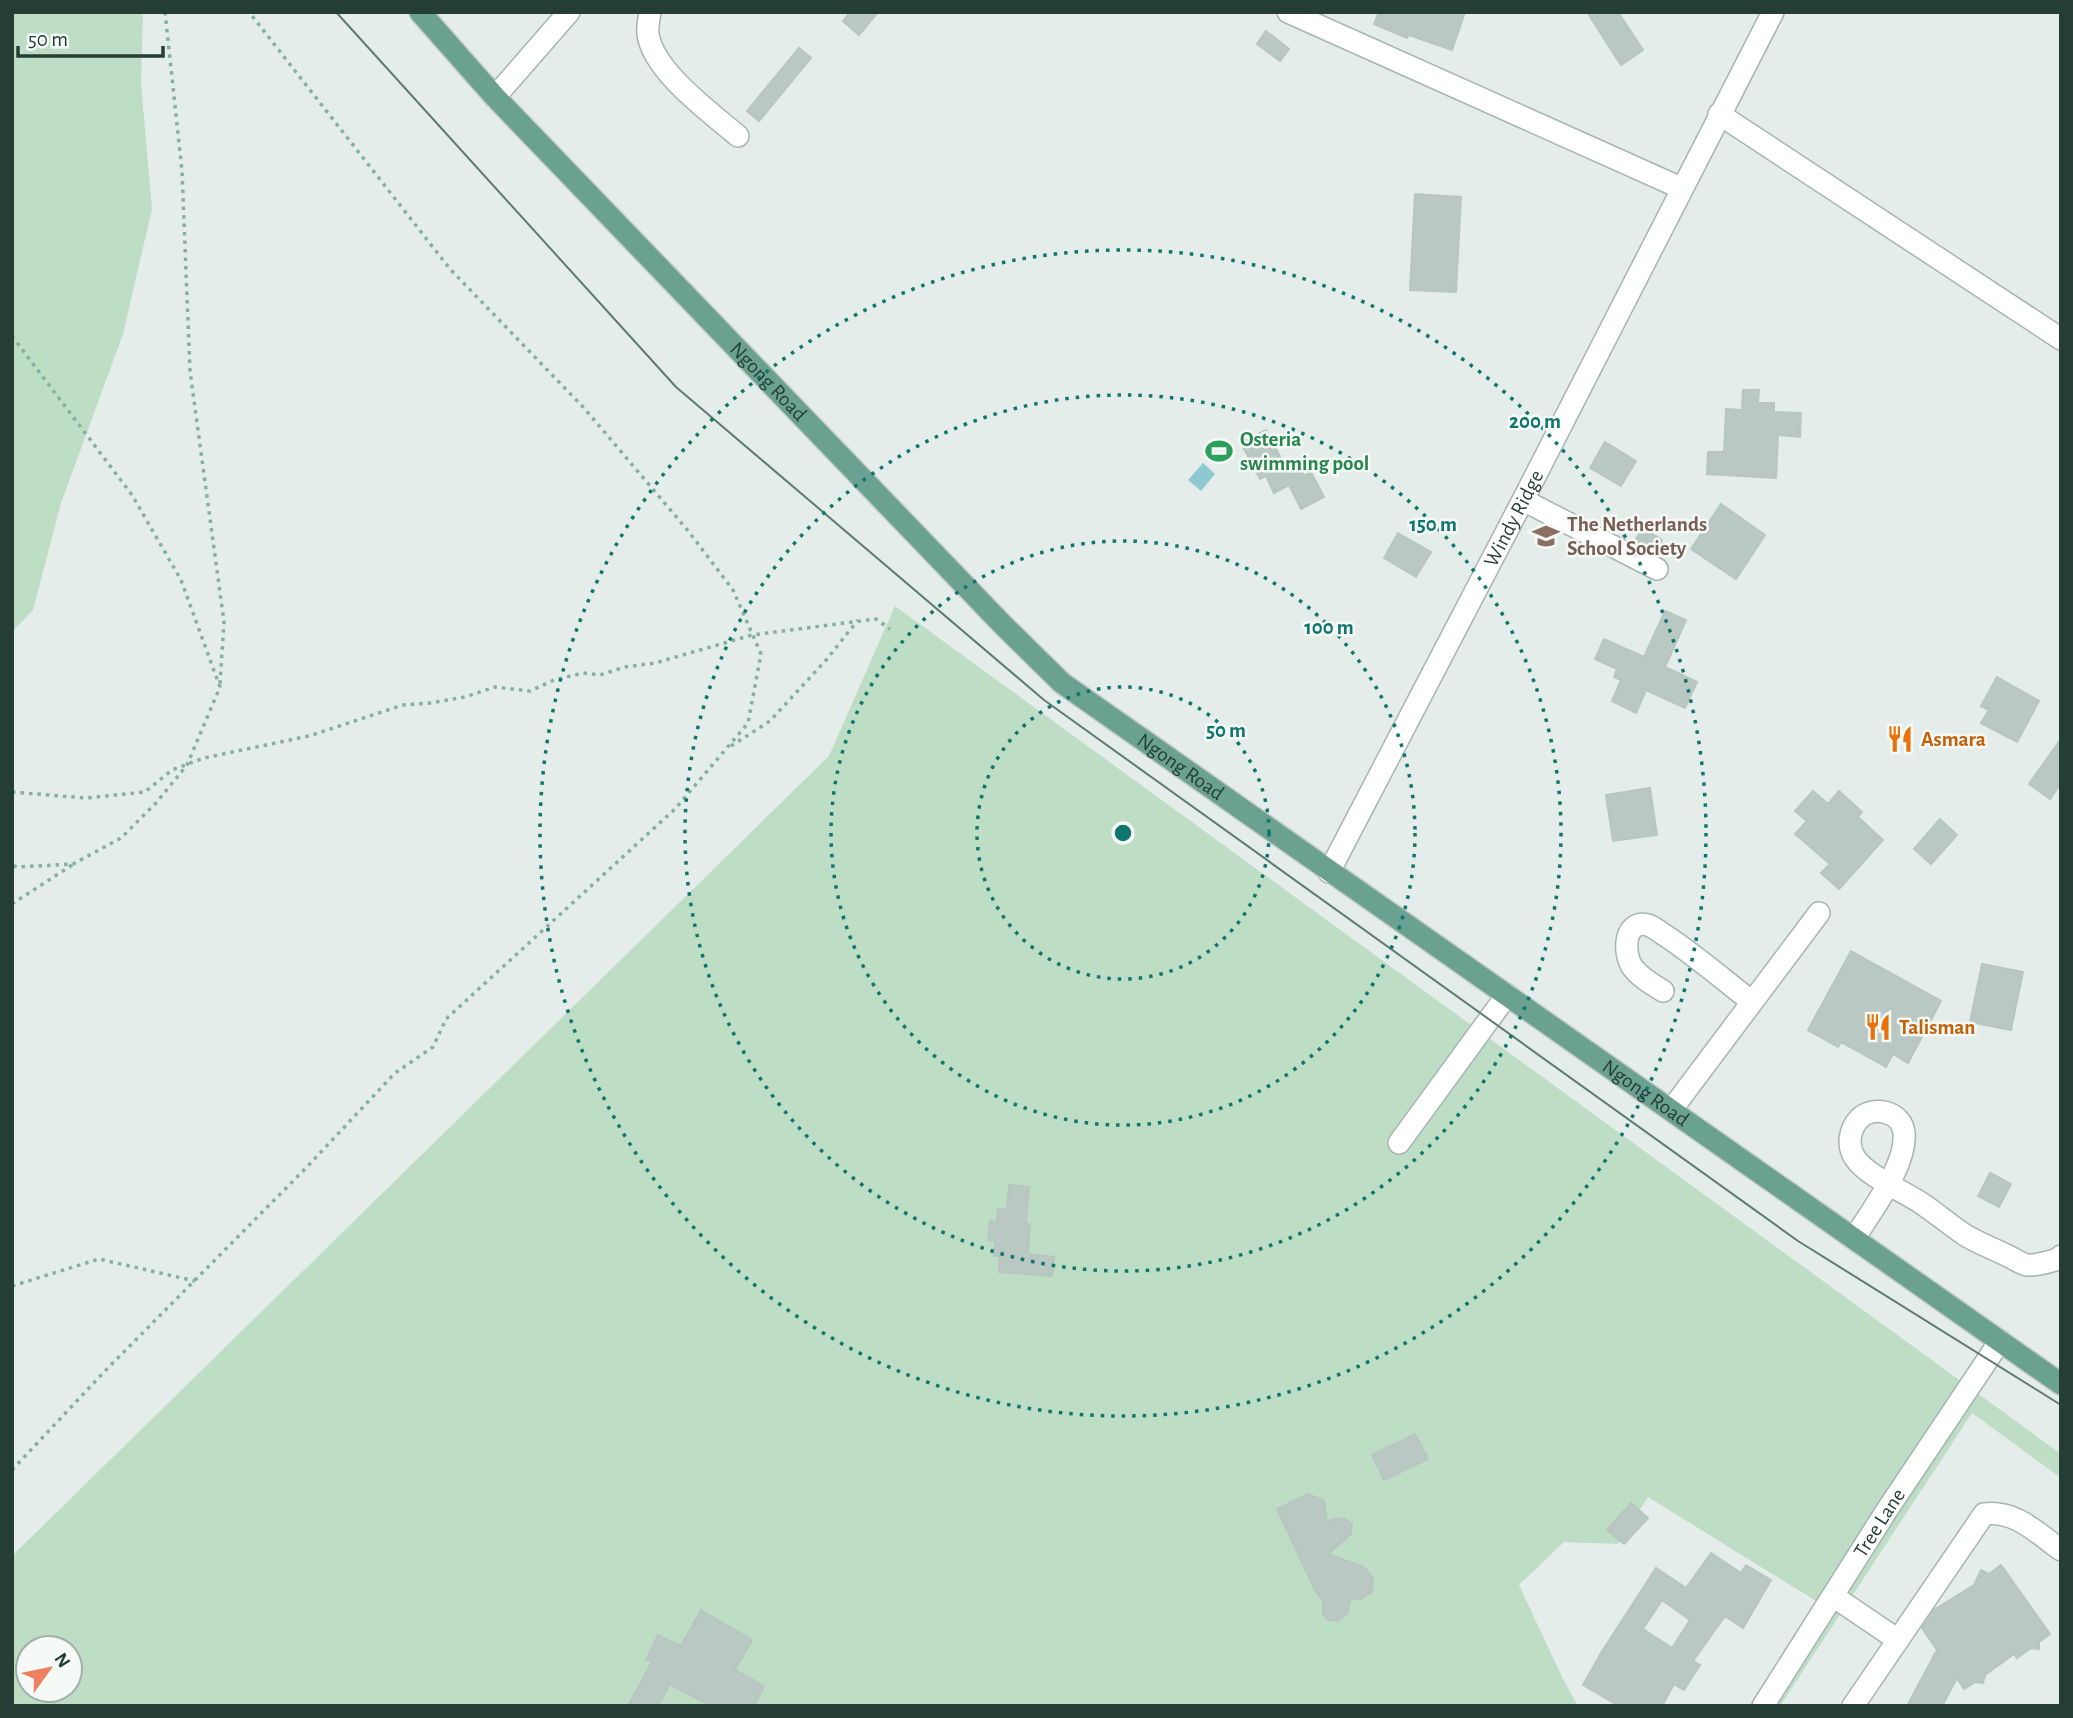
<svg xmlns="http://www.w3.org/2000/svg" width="2073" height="1718" viewBox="0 0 2073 1718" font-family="'Alegreya Sans',sans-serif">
	<rect width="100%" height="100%" fill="#e4ede9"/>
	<path fill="#beddc5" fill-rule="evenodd" d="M 12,12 L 143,12 L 141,83 L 152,209 L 123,334 L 61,503 L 33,610 L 12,632 Z
		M 895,606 L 2061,1454 L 2061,1478 L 1972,1413 L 1780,1706 L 1764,1706 L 1821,1604 L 1648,1497 L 1618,1544 L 1564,1542 L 1519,1585 L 1563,1679 L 1578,1706 L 1420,1706 L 1417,1703 L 1415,1706 L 12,1706 L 12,1556 L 829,756 ZM 28,1648 L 70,1648 L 70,1690 L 28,1690 Z"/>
	<path fill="#8ec8d0" d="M 1203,463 L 1215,474 L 1201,491 L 1188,480 Z"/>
	<path fill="#b9c8c2" stroke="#b7c7bf" stroke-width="2" fill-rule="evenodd" d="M 850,12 L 878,12 L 859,35 L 843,21 Z
		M 1379,12 L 1465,12 L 1452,50 L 1409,35 L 1407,38 L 1374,24 Z
		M 1587,12 L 1618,12 L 1643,50 L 1621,65 Z
		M 1266,31 L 1289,49 L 1280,61 L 1257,44 Z
		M 799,48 L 811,58 L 759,121 L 747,111 Z
		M 1415,194 L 1461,197 L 1456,292 L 1410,290 Z
		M 1743,390 L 1759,390 L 1758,403 L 1774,403 L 1774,412 L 1801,413 L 1800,437 L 1778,435 L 1776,478 L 1707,474 L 1708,452 L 1724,452 L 1726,409 L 1742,410 Z
		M 1266,430 L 1285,466 L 1292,462 L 1295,468 L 1299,466 L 1304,476 L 1311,472 L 1324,497 L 1301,509 L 1289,485 L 1274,493 L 1266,476 L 1260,479 L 1241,443 Z
		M 1605,442 L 1636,461 L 1621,486 L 1590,468 Z
		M 1721,504 L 1765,535 L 1736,579 L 1691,549 Z
		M 1643,528 L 1662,540 L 1654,553 L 1634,542 Z
		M 1398,533 L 1431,552 L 1416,577 L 1384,558 Z
		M 1665,611 L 1686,620 L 1665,667 L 1697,682 L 1685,708 L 1646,690 L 1636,713 L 1612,701 L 1621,680 L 1614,677 L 1617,669 L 1595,659 L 1604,639 L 1644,657 Z
		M 1997,677 L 2039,701 L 2017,742 L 1981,723 L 1989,710 L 1981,706 Z
		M 2061,739 L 2061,783 L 2050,799 L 2029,784 Z
		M 1650,788 L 1657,835 L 1613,841 L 1606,795 Z
		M 1813,791 L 1828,804 L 1839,791 L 1862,812 L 1858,817 L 1883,840 L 1839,889 L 1821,873 L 1830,864 L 1795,834 L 1807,821 L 1795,811 Z
		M 1940,819 L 1957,835 L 1931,864 L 1914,849 Z
		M 1851,951 L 1941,1001 L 1908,1063 L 1893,1054 L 1886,1067 L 1841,1042 L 1838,1047 L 1808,1030 Z
		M 1982,964 L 2023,972 L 2011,1030 L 1970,1022 Z
		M 1990,1173 L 2011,1184 L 1999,1207 L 1978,1196 Z
		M 1009,1185 L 1029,1187 L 1026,1224 L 1030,1224 L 1028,1254 L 1054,1257 L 1052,1276 L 999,1272 L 1000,1256 L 994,1256 L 995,1241 L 988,1240 L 990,1221 L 997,1222 L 998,1209 L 1007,1210 Z
		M 1415,1434 L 1428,1459 L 1384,1480 L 1372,1455 Z
		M 1308,1494 L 1324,1501 L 1327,1521 L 1343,1518 L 1352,1524 L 1351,1534 L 1328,1554 L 1364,1567 L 1373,1579 L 1372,1592 L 1361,1599 L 1351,1599 L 1347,1614 L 1338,1621 L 1327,1619 L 1323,1614 L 1323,1602 L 1315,1590 L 1277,1509 Z
		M 1631,1503 L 1648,1518 L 1624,1544 L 1607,1530 Z
		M 1711,1553 L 1741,1573 L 1746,1565 L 1771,1580 L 1743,1628 L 1725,1616 L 1693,1661 L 1700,1665 L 1684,1690 L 1674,1684 L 1662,1706 L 1619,1706 L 1583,1685 L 1601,1653 L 1656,1568 L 1686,1588 ZM 1662,1600 L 1690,1620 L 1672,1648 L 1643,1629 Z
		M 2001,1565 L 2050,1634 L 2039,1642 L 2039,1649 L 2031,1648 L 2017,1658 L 2014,1654 L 1985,1675 L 1983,1683 L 1975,1682 L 1964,1689 L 1957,1678 L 1942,1706 L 1907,1706 L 1937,1650 L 1922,1628 L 1934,1610 L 1974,1585 L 1981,1570 L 1989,1574 Z
		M 701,1610 L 752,1640 L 735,1670 L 764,1686 L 754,1706 L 711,1706 L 670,1684 L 658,1706 L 628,1706 L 652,1662 L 646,1660 L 658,1635 L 681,1646 Z"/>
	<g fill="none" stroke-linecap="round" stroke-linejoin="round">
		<defs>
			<g id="minor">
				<path d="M 650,12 C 649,19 647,27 648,34 C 653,71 710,112 738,136"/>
				<path d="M 1288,12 L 1681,188"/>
				<path d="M 495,97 L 569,12"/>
				<path d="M 1719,114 L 2061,339"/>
				<path d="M 1523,500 L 1657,569"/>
				<path id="s1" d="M 1329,872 L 1523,500 L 1773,12"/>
				<path d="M 1663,991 C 1653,985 1641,978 1633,968 C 1623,955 1623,919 1648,925 C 1654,927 1661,933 1666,936 C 1696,956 1724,980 1752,1002"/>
				<path d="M 1672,1109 L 1819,913"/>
				<path d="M 1399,1143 L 1507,995"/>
				<path d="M 1855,1238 C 1871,1210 1907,1166 1904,1133 C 1902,1111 1873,1105 1859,1119 C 1849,1130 1847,1146 1855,1158 C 1867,1176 1903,1191 1921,1203 C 1936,1213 1950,1225 1965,1235 C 1978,1243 1994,1249 2008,1256 C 2013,1258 2021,1264 2027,1265 C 2037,1266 2050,1261 2059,1259 L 2061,1256"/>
				<path d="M 1833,1596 L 1898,1640"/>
				<path id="s2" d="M 1763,1706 L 1887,1510 L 2000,1341"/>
				<path d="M 1853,1706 L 1984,1514 C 2016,1510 2037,1533 2061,1550"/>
			</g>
			<g id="major">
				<path id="s3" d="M 420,12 L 495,97 L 1003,625 L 1062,683 L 2061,1384"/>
			</g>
		</defs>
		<use href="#minor" stroke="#a7b5b0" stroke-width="24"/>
		<use href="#major" stroke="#c2c9c7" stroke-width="24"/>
		<path stroke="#85b0a1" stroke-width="3.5" stroke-dasharray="3.5 5" stroke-linecap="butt" d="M 165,12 L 182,171 L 190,371 L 224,622 L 220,684
			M 12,336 L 132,495 L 181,580 L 220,687 L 187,765 L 156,803 L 121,838 L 73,864 L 17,867 L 12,865
			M 731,746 L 770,721 L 827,659 L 858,620
			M 12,792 L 86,798 L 145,792 L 172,770 L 204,758 L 309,736 L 403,705 L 430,703 L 465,697 L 495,687 L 530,691 L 554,680 L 583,673 L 600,675 L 625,667 L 655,663 L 752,635 L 876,619 L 890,629
			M 12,904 L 72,865
			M 12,1286 L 99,1259 L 195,1281
			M 12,1470 L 105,1371 L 305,1169 L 395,1073 L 433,1047 L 446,1019 L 675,809 L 748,723 L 761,654 L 733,590 L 689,532 L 585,409 L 450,269 L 249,12"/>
		<use href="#minor" stroke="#fff" stroke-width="21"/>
		<use href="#major" stroke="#6aa191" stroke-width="21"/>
		<path stroke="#5f7a71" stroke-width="2" d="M 336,12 L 676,387 L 1044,700 L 1798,1241 L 2061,1405"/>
	</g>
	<g fill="none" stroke="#0f766e" stroke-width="3.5" stroke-dasharray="3.5 7">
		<circle cx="1123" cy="833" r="146"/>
		<circle cx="1123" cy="833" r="292"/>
		<circle cx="1123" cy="833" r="438"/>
		<circle cx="1123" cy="833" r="583"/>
	</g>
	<defs>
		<symbol id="stadium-bare" viewBox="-9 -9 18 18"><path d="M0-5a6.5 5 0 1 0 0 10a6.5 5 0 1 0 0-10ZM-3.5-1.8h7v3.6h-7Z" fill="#2e9e5b" stroke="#f5faf7" stroke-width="2.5" paint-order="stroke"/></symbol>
		<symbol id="school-bare" viewBox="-9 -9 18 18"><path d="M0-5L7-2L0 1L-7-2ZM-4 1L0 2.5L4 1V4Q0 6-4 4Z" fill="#8d6e63" stroke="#f5faf7" stroke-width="2.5" paint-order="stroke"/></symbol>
		<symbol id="restaurant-bare" viewBox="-9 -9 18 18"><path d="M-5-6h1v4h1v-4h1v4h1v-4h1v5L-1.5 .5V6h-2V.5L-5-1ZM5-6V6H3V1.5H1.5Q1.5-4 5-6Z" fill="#e8710a" stroke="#f5faf7" stroke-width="2.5" paint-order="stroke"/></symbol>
	</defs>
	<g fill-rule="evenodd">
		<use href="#stadium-bare" x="1200" y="432" width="38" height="38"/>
		<use href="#school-bare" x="1527" y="517" width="38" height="38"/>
		<use href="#restaurant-bare" x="1881" y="720" width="38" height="38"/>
		<use href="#restaurant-bare" x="1859" y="1008" width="38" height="38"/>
	</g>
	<g text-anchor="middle" stroke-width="5" stroke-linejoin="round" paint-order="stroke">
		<g font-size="21" fill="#243e36" stroke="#f5faf7">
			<text dy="7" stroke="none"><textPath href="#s3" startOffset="508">Ngong Road</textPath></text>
			<text dy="7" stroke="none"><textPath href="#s1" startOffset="399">Windy Ridge</textPath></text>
			<text dy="7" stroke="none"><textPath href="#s3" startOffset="1074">Ngong Road</textPath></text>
			<text dy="7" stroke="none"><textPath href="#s3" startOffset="1642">Ngong Road</textPath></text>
			<text dy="7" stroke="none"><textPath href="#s2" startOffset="217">Tree Lane</textPath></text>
		</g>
		<g font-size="21" font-weight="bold" fill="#27864d" stroke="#f5faf7" text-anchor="start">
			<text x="1240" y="446">Osteria<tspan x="1240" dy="24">swimming pool</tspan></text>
		</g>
		<g font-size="21" font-weight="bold" fill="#785e54" stroke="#f5faf7" text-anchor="start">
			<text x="1567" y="531">The Netherlands<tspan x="1567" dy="24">School Society</tspan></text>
		</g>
		<g font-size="21" font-weight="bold" fill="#c56008" stroke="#f5faf7" text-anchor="start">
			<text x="1921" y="746">Asmara</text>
			<text x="1899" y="1034">Talisman</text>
		</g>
	</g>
	<circle cx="1123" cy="833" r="10" fill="#0f766e" stroke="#f5faf7" stroke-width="3.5"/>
	<g font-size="21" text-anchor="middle" font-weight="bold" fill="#0f766e" stroke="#f5faf7" stroke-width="5" stroke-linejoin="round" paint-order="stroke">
		<text x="1535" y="428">200 m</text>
		<text x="1433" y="531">150 m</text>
		<text x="1329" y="634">100 m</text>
		<text x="1226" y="737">50 m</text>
	</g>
	<rect width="2073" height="1718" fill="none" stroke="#243e36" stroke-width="28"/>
	<g transform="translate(49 1669) rotate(57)"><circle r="33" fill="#f5faf7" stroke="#a1afaa" stroke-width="2"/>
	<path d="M0-5L12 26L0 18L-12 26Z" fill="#ee7f61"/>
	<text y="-10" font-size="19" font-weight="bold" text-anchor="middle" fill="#243e36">N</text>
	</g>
	<path d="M18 46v10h145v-10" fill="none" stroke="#243e36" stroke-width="3.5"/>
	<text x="28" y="46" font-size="21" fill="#243e36" stroke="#f5faf7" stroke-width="5" paint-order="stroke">50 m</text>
</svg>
